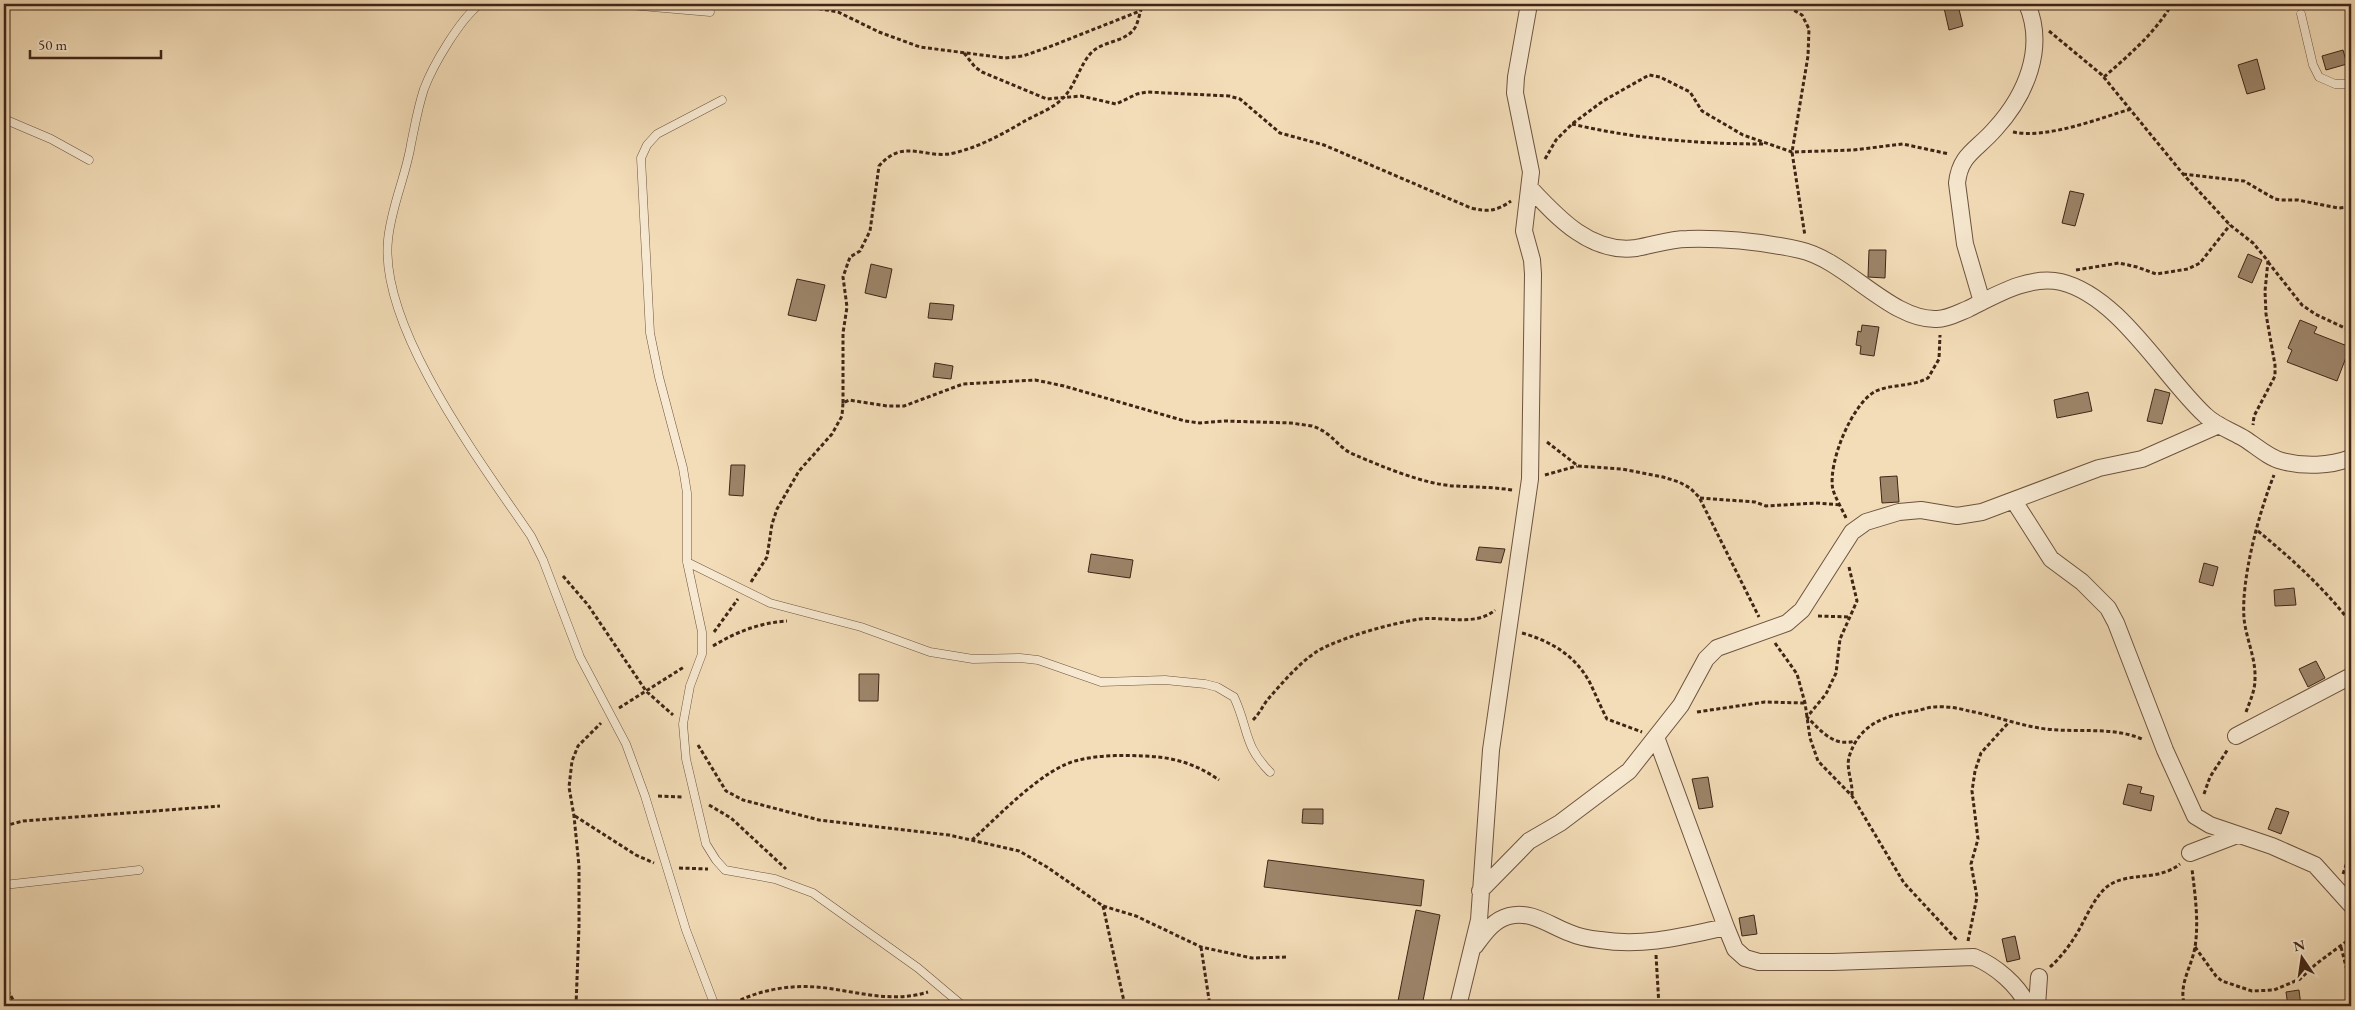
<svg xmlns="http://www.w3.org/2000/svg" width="2355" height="1010" viewBox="0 0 2355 1010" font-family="'EB Garamond',serif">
	<rect width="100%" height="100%" fill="#f3ddb8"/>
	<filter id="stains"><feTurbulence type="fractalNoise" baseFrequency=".004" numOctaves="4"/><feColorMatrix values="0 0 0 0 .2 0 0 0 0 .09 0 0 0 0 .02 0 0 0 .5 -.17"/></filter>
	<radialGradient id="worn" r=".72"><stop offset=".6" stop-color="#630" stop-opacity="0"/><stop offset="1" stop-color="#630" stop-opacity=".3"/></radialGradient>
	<path fill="#9d856a" stroke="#402516" d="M 1958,5 L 1963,26 L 1949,30 L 1944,8 Z
		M 2343,50 L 2347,64 L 2326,70 L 2322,56 Z
		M 2257,59 L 2265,89 L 2247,94 L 2238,65 Z
		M 2070,191 L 2084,194 L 2075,226 L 2062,223 Z
		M 1869,250 L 1886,250 L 1885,278 L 1868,277 Z
		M 2248,254 L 2262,260 L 2252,283 L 2238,277 Z
		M 871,264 L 892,269 L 886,298 L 865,293 Z
		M 797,279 L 825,285 L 816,321 L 788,315 Z
		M 930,303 L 954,305 L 952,320 L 928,318 Z
		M 2300,320 L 2317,327 L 2314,333 L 2350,347 L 2337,381 L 2287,362 L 2292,350 L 2288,348 Z
		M 1862,325 L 1879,327 L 1874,356 L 1860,354 L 1861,346 L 1856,345 L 1858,331 L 1861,332 Z
		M 935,363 L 953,366 L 951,379 L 933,377 Z
		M 2155,389 L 2170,393 L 2162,424 L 2147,421 Z
		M 2088,392 L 2092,411 L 2057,418 L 2054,400 Z
		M 731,465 L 745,465 L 743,496 L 729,495 Z
		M 1897,476 L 1899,502 L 1882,503 L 1880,477 Z
		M 1479,547 L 1505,549 L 1501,563 L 1476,560 Z
		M 1091,554 L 1133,560 L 1130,578 L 1088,572 Z
		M 2204,563 L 2218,567 L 2213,586 L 2199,582 Z
		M 2294,588 L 2296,605 L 2275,606 L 2274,590 Z
		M 2316,661 L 2325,678 L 2308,687 L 2299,669 Z
		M 859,674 L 879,674 L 878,701 L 859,701 Z
		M 1708,777 L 1713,807 L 1699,809 L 1692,779 Z
		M 2128,784 L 2142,787 L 2140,793 L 2154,796 L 2151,811 L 2123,804 Z
		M 2276,808 L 2289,812 L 2281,834 L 2268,829 Z
		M 1303,809 L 1323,809 L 1323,824 L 1302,823 Z
		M 1268,860 L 1424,880 L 1421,906 L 1264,887 Z
		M 1416,910 L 1440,915 L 1422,1006 L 1397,1006 Z
		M 1754,915 L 1757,934 L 1742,936 L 1739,918 Z
		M 2015,936 L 2020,959 L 2007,962 L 2002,939 Z
		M 2299,990 L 2301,1006 L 2288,1006 L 2286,992 Z"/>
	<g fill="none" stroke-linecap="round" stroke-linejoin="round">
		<defs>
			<path id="service" d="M 480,4 C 460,19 433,65 424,89 C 418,107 415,125 411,144 C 406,176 391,207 388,240 C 379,328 482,464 531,536 L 543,560 L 580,657 L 626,744 L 645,796 L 686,930 L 715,1006
				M 618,4 L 710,12
				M 2301,14 L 2313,65 L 2319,77 L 2335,84 L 2351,84
				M 722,100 L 657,134 L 647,145 L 641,158 L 650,333 L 659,377 L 683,468 L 687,493 L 687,562 L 702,632 L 702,654 L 690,686 L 683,724 L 686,759 L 706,844 L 716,860 L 725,870 L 775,879 L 813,893 L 918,968 L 963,1006
				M 4,119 L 51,139 L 89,160
				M 687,562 L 770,603 L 861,627 L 930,652 L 973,659 L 1020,658 L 1038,660 L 1101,682 L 1165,680 L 1205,684 L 1217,687 L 1234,697 C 1249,729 1243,745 1270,772
				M 4,885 L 139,870"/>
			<path id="minor" d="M 1530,188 C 1558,218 1591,254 1636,248 C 1654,245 1670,239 1687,239 C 1724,238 1763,242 1800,250 C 1846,260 1891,321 1937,319 C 1948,319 1958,313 1968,309 C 1996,295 2029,275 2061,282 C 2119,296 2163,376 2205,415 C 2216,426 2232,431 2245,439 C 2256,446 2269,458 2282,461 C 2304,467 2330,466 2351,458
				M 1982,302 L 1965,244 L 1957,183 C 1960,154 1977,150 1995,129 C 2026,95 2046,48 2027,4
				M 2014,501 L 2051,559 L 2082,582 L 2108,608 L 2116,623 L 2165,750 L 2195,816 L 2210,825 L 2272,846 L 2315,865 L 2351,905
				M 2236,736 L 2351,676
				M 1656,737 L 1726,927
				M 2190,853 L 2237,835
				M 1480,891 L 1529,841 L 1560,823 L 1629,771 L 1681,705 L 1706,659 L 1717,648 L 1787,623 L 1802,610 L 1852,532 L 1866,522 L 1899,512 L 1921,510 L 1957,516 L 1982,512 L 2099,468 L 2142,459 L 2219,425
				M 1475,946 C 1484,934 1493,920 1509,916 C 1532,910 1550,926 1570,933 C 1579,937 1591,939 1600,940 C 1644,947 1684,936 1726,927 L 1735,949 L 1745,958 L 1759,962 L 1833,962 L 1974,957 C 1996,966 2018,985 2028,1006
				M 1458,1006 L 1479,920 L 1491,750 L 1530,479 L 1533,274 L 1532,260 L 1524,231 L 1531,172 L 1515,93 L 1516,77 L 1529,4
				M 2037,1006 L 2039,977"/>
		</defs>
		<use href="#service" stroke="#6d533e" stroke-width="9"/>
		<use href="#minor" stroke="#6d533e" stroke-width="18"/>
		<path stroke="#402516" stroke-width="3" stroke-dasharray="4 2.5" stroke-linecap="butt" d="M 793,4 L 838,12 L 879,32 L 920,47 L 1005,58 L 1023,56 L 1049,47 L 1140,11
			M 1783,4 L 1802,15 L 1809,29 L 1808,56 L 1792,152 L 1805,236
			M 2049,31 L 2102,75 L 2183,174 L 2230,225 L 2253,243 L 2268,261 L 2265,291 L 2266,314 L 2275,365 L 2275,376 L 2254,416 L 2253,425
			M 964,53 L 975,67 L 982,72 L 1047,99 L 1081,96 L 1116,104 L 1137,94 L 1147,92 L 1229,96 L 1240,99 L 1280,133 L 1324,145 L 1471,208 C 1488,212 1497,211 1511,201
			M 2104,77 C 2129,55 2155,33 2172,4
			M 1572,124 C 1635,139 1700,144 1765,144
			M 2013,132 C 2048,139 2097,119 2131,109
			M 1545,159 L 1556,140 L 1572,124 L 1603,101 L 1649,75 L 1660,77 L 1690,92 L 1702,111 L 1743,135 L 1792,152 L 1853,150 L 1903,144 L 1949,154
			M 2183,174 L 2244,181 L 2275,199 L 2281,200 L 2298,200 L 2338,208 L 2351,207
			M 2268,262 L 2302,305 L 2315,314 L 2351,331
			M 2076,270 L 2119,263 L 2137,267 L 2156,274 L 2188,269 L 2200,263 L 2230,225
			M 843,403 L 843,333 L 847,307 L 843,277 L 850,257 L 860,251 L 870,231 L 879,166 C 904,137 925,160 954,153 C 979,147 1001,135 1023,122 C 1037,114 1055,108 1065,96 C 1076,83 1080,65 1091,53 C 1103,40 1127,43 1136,26 C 1139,19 1140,11 1143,4
			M 1547,442 L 1578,466 L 1622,469 L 1663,477 L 1679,482 L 1690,488 L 1699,497 L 1759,617
			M 1545,475 L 1577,466
			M 1700,498 L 1755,502 L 1766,506 L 1816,503 L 1841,505
			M 1846,518 C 1842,509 1836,499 1833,490 C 1827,464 1852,403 1876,391 C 1892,384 1911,387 1928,378 L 1939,359 L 1940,335
			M 2258,531 C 2292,559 2324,588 2351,623
			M 1849,567 L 1857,601 L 1840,639 L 1836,673 L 1826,694 L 1807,717 C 1822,732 1834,747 1855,741
			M 563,576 L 588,605 L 646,691 L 673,715
			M 751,582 L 767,557 L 772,524 L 777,509 L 799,471 L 832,434 L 842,416 L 843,403 L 849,400 L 887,406 L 904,406 L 963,384 L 1035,380 L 1064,386 L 1185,421 L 1200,423 L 1224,421 L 1291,423 L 1312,426 C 1334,433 1337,448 1355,455 C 1383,467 1424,484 1454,486 C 1474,487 1493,487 1512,490
			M 1818,616 L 1850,617
			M 714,632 L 738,599
			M 1522,633 C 1551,641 1576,656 1590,683 C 1596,695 1601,708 1607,719 L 1642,732
			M 1775,643 L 1797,674 L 1805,703 L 1810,738 L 1818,761 L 1852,796 L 1904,883 L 1957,940
			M 713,646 C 736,632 759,623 787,621
			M 619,708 L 684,667
			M 1697,712 L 1765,702 L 1805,703
			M 2246,712 C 2250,701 2255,691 2255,679 C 2256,658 2246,639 2244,618 C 2241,579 2259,512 2274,475
			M 1253,720 C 1260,713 1263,705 1269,698 C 1284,681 1304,657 1325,647 C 1354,634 1389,624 1420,619 C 1443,616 1476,627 1495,610
			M 698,745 L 726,791 L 743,800 L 819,820 L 949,835 L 1019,851 L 1047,867 L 1103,906 L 1136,916 L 1201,947 L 1252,958 L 1287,957
			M 2204,794 L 2210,777 L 2228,749
			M 1852,795 C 1853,782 1846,770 1849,757 C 1859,724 1885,715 1916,711 C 1922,710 1928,707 1935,707 C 1945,706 1959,708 1969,711 C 1992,715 2015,724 2039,728 C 2074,734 2112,725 2144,740
			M 658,796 L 684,797
			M 709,805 L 731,818 L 786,869
			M 575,816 L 636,855 L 654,863
			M 4,826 L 23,821 L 220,806
			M 972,840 C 999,816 1044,767 1079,760 C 1099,755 1123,755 1144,756 C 1172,757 1195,763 1219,780
			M 679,868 L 708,869
			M 2343,874 L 2351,851
			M 1103,906 L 1125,1006
			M 1968,941 L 1977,897 L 1971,864 L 1978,839 L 1972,791 L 1975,771 L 1981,753 L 2009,722
			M 1201,947 L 1210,1006
			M 2195,947 L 2216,976 L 2222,981 L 2252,991 L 2274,990 L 2300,979 L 2316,964 L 2351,938
			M 2341,947 L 2351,986
			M 1656,955 L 1659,1006
			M 2050,967 C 2059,959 2068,948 2074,938 C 2085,922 2094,894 2111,884 C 2132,872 2159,881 2180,864
			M 4,985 L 17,1006
			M 576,1006 L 579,926 L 579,866 L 574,816 L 569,787 L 572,761 L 578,746 L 601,723
			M 729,1006 C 760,988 797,983 833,989 C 865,994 897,1002 928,992
			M 2189,1006 L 2184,1003 C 2179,983 2192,966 2195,947 C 2199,922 2195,894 2192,869"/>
		<use href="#service" stroke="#f7e9d1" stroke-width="8"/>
		<use href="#minor" stroke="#f7e9d1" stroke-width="16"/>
	</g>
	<rect width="2355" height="1010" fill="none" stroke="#f3ddb8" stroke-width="20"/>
	<rect x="5" y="5" width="2345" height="1000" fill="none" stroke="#402516" stroke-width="2.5"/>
	<rect x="10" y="10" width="2335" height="990" fill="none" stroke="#402516"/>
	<g transform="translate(2302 958) rotate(347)" stroke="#f7e9d1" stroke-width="4" paint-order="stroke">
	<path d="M0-4L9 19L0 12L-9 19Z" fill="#402516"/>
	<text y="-8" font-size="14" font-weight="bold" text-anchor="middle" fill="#402516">N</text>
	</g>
	<path d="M30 50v8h131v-8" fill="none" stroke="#402516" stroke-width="2.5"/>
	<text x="38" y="50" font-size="15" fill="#402516" stroke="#f7e9d1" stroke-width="4" paint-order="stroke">50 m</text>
	<rect width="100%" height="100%" filter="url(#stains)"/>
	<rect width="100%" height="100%" fill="url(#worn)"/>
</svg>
